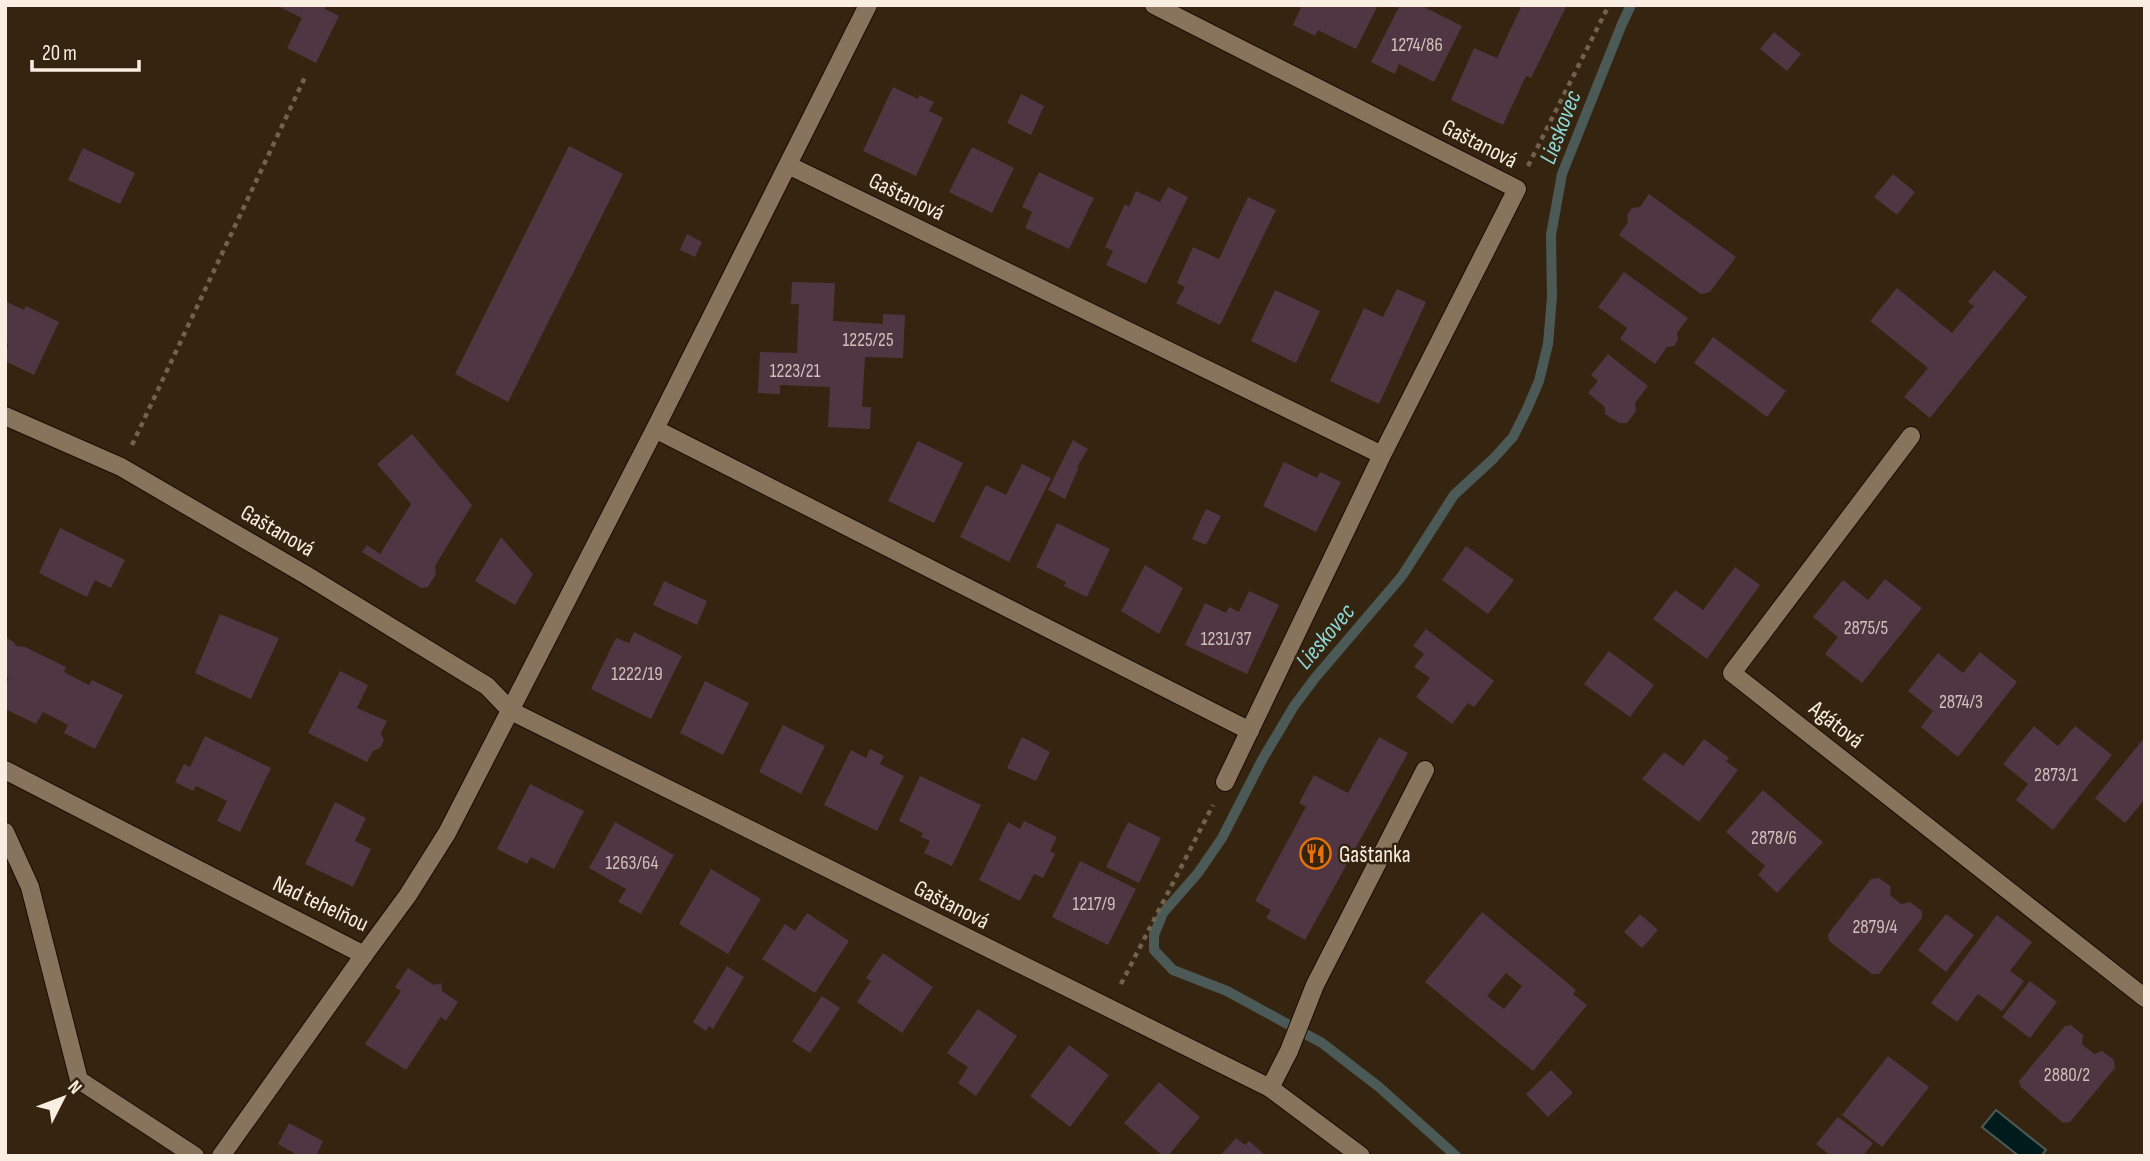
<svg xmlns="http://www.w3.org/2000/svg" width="2150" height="1161" viewBox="0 0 2150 1161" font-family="'Sofia Sans Condensed',sans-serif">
	<rect width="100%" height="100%" fill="#35240f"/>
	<path fill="#001b1c" stroke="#4b5a57" stroke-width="2" d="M 1996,1110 L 2046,1150 L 2041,1156 L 2019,1156 L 1982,1127 Z"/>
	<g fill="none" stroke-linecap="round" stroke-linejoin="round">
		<path stroke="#4b5a57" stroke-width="10" d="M 1456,1156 L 1379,1087 L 1322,1043 L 1227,991 L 1173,970 L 1154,950 L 1154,935 L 1163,913 L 1198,873 L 1222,838 L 1262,760 L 1294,706 L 1315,678 L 1402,576 L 1454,495 L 1493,459 L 1513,437 L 1527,409 L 1539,381 L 1548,344 L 1552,297 L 1551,235 L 1562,174 L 1622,24 L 1631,5"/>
	</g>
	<path fill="#503643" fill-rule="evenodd" d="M 276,5 L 327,5 L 325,9 L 339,16 L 316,63 L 287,48 L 302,18 Z
		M 1302,5 L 1378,5 L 1356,49 L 1318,30 L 1315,36 L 1293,25 Z
		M 1400,5 L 1420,5 L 1462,26 L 1434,82 L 1399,64 L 1395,74 L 1371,62 Z
		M 1522,5 L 1566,7 L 1531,78 L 1526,76 L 1503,125 L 1451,100 L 1474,48 L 1497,58 Z
		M 1774,32 L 1801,54 L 1787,71 L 1760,49 Z
		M 893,87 L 918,99 L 919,95 L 934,102 L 929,111 L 943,118 L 916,176 L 863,151 Z
		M 1021,94 L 1044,106 L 1031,135 L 1007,123 Z
		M 569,146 L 623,174 L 508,402 L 455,374 Z
		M 972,147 L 1014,168 L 992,213 L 949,192 Z
		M 83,148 L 135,173 L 120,204 L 68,180 Z
		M 1039,172 L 1094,198 L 1069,249 L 1025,228 L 1032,212 L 1022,207 Z
		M 1893,174 L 1915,192 L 1897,215 L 1874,197 Z
		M 1168,187 L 1188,197 L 1146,284 L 1106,265 L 1113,251 L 1105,247 L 1125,204 L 1129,207 L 1136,191 L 1160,202 Z
		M 1649,194 L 1736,257 L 1710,292 L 1701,294 L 1619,235 L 1628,222 L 1627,215 L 1632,208 L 1640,207 Z
		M 1248,197 L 1276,210 L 1220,325 L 1176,303 L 1185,287 L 1177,283 L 1193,247 L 1219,259 Z
		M 687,234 L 702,242 L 695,257 L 680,250 Z
		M 1994,270 L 2027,297 L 1930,418 L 1904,397 L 1928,368 L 1870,321 L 1897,288 L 1952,333 L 1974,306 L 1968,302 Z
		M 1624,272 L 1688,318 L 1677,333 L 1678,340 L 1674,346 L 1667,347 L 1655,364 L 1620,339 L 1627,328 L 1598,307 Z
		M 792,282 L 835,283 L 833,321 L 883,324 L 883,314 L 905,315 L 903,358 L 865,357 L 862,407 L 871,407 L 870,429 L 828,427 L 830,387 L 780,385 L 780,394 L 758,393 L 760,352 L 797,353 L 799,304 L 791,304 Z
		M 1397,289 L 1426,302 L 1379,404 L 1330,381 L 1364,308 L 1383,317 Z
		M 1275,290 L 1320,311 L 1296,363 L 1251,341 Z
		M 7,302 L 24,310 L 26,306 L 59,322 L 34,375 L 5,361 L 8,344 L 5,343 Z
		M 1713,337 L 1786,391 L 1767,417 L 1694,363 Z
		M 1608,354 L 1648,386 L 1635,403 L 1636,411 L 1627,423 L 1619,423 L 1605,414 L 1605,407 L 1588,393 L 1598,381 L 1591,375 Z
		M 412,434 L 472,505 L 435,566 L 436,574 L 428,587 L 421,588 L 362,552 L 367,545 L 380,554 L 411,504 L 377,464 Z
		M 1073,440 L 1088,449 L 1077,467 L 1079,467 L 1065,499 L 1048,490 Z
		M 918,441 L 963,463 L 934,523 L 888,501 Z
		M 1284,462 L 1317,478 L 1320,472 L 1341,482 L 1316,532 L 1263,506 Z
		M 1022,464 L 1051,478 L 1009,562 L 960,537 L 986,485 L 1006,495 Z
		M 1206,509 L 1221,516 L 1206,545 L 1192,539 Z
		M 1057,523 L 1110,549 L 1087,597 L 1064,586 L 1066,582 L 1036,567 Z
		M 60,528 L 125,560 L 111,588 L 95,580 L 87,597 L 39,573 Z
		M 501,537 L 533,574 L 515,605 L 475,581 Z
		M 1466,546 L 1514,580 L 1488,614 L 1442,580 Z
		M 1145,565 L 1183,588 L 1159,634 L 1121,611 Z
		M 1735,567 L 1760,585 L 1707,659 L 1653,619 L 1675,590 L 1703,610 Z
		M 1885,579 L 1922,608 L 1862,683 L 1825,654 L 1838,637 L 1813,617 L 1843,580 L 1868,600 Z
		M 664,581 L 707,601 L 697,625 L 653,605 Z
		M 1249,591 L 1279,605 L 1247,674 L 1185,645 L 1205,603 L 1226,613 L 1229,607 L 1239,612 Z
		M 220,614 L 279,638 L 251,699 L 195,673 Z
		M 1426,629 L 1494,681 L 1474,707 L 1468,703 L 1452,724 L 1416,697 L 1430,678 L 1414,667 L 1424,654 L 1413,646 Z
		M 634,632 L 682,656 L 651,719 L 591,689 L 616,638 L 629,643 Z
		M 5,637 L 14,642 L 16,646 L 25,647 L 66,667 L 64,672 L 89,685 L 92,680 L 123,695 L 95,749 L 64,733 L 68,725 L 43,712 L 36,724 L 5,709 L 5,685 L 9,678 L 5,677 Z
		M 1609,651 L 1654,685 L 1630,717 L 1584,684 Z
		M 1980,652 L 2017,682 L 1958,757 L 1921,727 L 1933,711 L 1908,691 L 1938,653 L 1963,673 Z
		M 340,671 L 368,685 L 357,708 L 387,721 L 381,733 L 384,741 L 380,748 L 373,751 L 367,762 L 308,733 Z
		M 705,681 L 749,703 L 723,755 L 680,733 Z
		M 783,725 L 825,746 L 801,794 L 759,772 Z
		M 2034,726 L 2058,746 L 2075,726 L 2112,755 L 2053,830 L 2016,800 L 2028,784 L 2003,764 Z
		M 205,736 L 271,768 L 240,832 L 217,821 L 227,801 L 196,786 L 193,791 L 175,782 L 184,764 L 190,767 Z
		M 1022,737 L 1050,752 L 1036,781 L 1007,768 Z
		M 1379,737 L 1408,753 L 1305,940 L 1266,918 L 1271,910 L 1255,901 L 1306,807 L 1299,803 L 1314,775 L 1348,793 Z
		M 2145,737 L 2145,799 L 2125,823 L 2095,798 Z
		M 1704,739 L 1729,758 L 1726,761 L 1738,770 L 1699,822 L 1642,779 L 1664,752 L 1683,766 Z
		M 870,749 L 884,756 L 880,764 L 904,776 L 877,831 L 824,805 L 851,750 L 866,758 Z
		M 920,776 L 981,805 L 952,866 L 924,853 L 930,841 L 921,837 L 923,833 L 899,821 Z
		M 530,784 L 584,811 L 554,869 L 531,857 L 527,864 L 497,849 Z
		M 1763,790 L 1823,842 L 1777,893 L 1758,875 L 1765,866 L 1726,832 Z
		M 335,802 L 366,818 L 355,841 L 371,849 L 353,887 L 305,864 Z
		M 1024,821 L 1057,837 L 1050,851 L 1055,854 L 1043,878 L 1034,874 L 1020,901 L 979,880 L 1008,822 L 1020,829 Z
		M 615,822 L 674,855 L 641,914 L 618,902 L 626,889 L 589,868 Z
		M 1128,822 L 1161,838 L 1139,883 L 1106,867 Z
		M 1080,861 L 1136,889 L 1108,945 L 1052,917 Z
		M 711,869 L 761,899 L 728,954 L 679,924 Z
		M 1879,878 L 1891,887 L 1890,895 L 1901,904 L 1910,902 L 1922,911 L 1922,918 L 1879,974 L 1872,974 L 1829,941 L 1828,934 L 1871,879 Z
		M 1482,912 L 1576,990 L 1573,994 L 1587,1005 L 1533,1071 L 1425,982 ZM 1506,973 L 1522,986 L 1504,1009 L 1487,996 Z
		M 807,913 L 849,941 L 815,993 L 762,959 L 785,924 L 795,931 Z
		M 1640,914 L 1658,930 L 1642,948 L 1624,932 Z
		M 1946,914 L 1974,935 L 1946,972 L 1918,950 Z
		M 1997,915 L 2032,942 L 2010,971 L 2024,981 L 2002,1011 L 1978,994 L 1957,1022 L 1931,1003 Z
		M 883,953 L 933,987 L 902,1033 L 857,1002 L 871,981 L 866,978 Z
		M 727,966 L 744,977 L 713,1029 L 709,1026 L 706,1031 L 693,1022 Z
		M 408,968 L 434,985 L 441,983 L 442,991 L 458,1002 L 446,1021 L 441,1017 L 406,1070 L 365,1044 L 401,991 L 395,987 Z
		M 2030,981 L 2057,1002 L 2030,1038 L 2002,1017 Z
		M 822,996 L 840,1008 L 810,1053 L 792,1041 Z
		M 978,1009 L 1017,1036 L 976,1096 L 958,1083 L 968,1067 L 947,1053 Z
		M 2071,1025 L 2083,1035 L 2082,1044 L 2094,1054 L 2102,1051 L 2114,1060 L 2115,1068 L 2070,1122 L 2063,1123 L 2021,1087 L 2019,1081 L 2065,1026 Z
		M 1069,1045 L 1109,1075 L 1070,1127 L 1030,1096 Z
		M 1888,1056 L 1929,1087 L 1882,1147 L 1842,1115 Z
		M 1551,1070 L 1573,1093 L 1548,1117 L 1526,1094 Z
		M 1159,1082 L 1200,1117 L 1168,1156 L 1163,1156 L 1124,1123 Z
		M 1838,1117 L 1873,1143 L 1863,1156 L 1831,1156 L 1816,1144 Z
		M 289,1123 L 323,1141 L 316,1156 L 293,1156 L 294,1153 L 278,1144 Z
		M 1236,1138 L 1245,1145 L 1249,1141 L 1266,1156 L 1220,1156 Z"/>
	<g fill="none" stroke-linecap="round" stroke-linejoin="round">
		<defs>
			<path id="service" d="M 5,832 L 30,887 L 79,1080 L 195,1156
				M 1270,1088 L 1289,1051 L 1315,985 L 1425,770
				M 221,1156 L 364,955"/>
			<path id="minor" d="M 1154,5 L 1517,189 L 1382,455 L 1225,782
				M 788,165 L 1382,455
				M 5,416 L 121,467 L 306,575 L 487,686 L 511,711 L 1270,1088 L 1361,1156
				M 655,429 L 1250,731
				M 1911,436 L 1732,673 L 2145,998
				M 5,770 L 364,955 L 408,895 L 447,833 L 655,429 L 868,5"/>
		</defs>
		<use href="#service" stroke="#1c0c00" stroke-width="20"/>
		<use href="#minor" stroke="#1c0c00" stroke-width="20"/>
		<path stroke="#716250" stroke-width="4.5" stroke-dasharray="5 5" stroke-linecap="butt" d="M 1528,166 L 1609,5
			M 132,445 L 306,75
			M 1121,984 L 1213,805"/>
		<use href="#service" stroke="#88735d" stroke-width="18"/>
		<use href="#minor" stroke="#88735d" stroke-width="18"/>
	</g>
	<defs>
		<symbol id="restaurant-ring" viewBox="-11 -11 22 22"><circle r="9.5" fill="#35240f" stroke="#e8710a" stroke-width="1.5"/><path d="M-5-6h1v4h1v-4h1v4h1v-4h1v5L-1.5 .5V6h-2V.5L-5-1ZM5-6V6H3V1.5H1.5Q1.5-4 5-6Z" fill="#e8710a"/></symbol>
	</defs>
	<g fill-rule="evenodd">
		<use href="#restaurant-ring" x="1298" y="836" width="35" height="35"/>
	</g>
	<g text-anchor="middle" stroke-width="5" stroke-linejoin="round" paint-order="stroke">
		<g font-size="19" fill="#d0c0ba">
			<text x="1417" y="51">1274/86</text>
			<text x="868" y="346">1225/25</text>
			<text x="795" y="377">1223/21</text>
			<text x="1866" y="634">2875/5</text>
			<text x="1226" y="645">1231/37</text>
			<text x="637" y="680">1222/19</text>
			<text x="1961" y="708">2874/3</text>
			<text x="2056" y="781">2873/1</text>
			<text x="1774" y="844">2878/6</text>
			<text x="632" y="869">1263/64</text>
			<text x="1094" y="910">1217/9</text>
			<text x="1875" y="933">2879/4</text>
			<text x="2067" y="1081">2880/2</text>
		</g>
		<g font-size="23" fill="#faeee2" stroke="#35240f">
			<text transform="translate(1480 143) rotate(27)" y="8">Gaštanová</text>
			<text transform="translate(907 196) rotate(26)" y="8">Gaštanová</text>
			<text transform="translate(278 530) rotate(30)" y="8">Gaštanová</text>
			<text transform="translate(1837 724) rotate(38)" y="8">Agátová</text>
			<text transform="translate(321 903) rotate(25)" y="8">Nad tehelňou</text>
			<text transform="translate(952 904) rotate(27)" y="8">Gaštanová</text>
		</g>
		<g font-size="23" fill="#faeee2" stroke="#35240f" text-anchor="start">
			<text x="1339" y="862">Gaštanka</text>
		</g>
		<g font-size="24" font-style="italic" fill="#8dd9da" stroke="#35240f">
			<text transform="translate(1560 127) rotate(-69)" y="8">Lieskovec</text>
			<text transform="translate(1325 636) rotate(-50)" y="8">Lieskovec</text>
		</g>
	</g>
	<rect width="2150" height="1161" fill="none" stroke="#faeee2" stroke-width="14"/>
	<g transform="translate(63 1098) rotate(48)" stroke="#35240f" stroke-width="5" paint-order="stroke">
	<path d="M0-5L12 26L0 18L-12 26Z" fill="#faeee2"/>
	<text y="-10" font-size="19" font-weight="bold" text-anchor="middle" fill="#faeee2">N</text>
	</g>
	<path d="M32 60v10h107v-10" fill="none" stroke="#faeee2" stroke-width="3.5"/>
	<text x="42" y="60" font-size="21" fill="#faeee2" stroke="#35240f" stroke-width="5" paint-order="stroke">20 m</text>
</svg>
